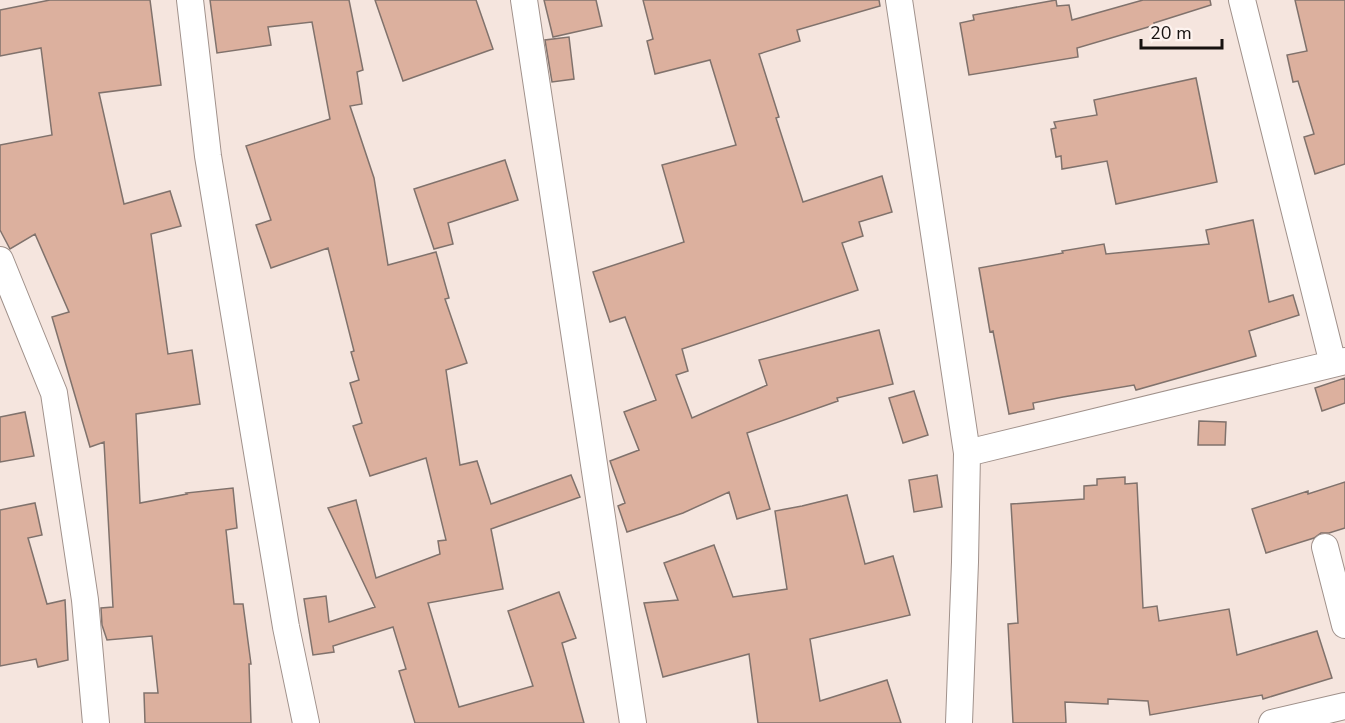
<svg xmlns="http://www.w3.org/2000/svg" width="1345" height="723" viewBox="0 0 1345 723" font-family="'Nunito Sans',sans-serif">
	<rect width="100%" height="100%" fill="#f5e5de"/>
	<path fill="#dcb09e" stroke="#80726c" stroke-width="1.5" d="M 50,0 L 150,0 L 161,85 L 99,93 L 124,204 L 170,191 L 181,226 L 151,234 L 168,354 L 192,350 L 200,404 L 136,414 L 140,503 L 187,494 L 186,493 L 233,488 L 237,528 L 226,530 L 234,604 L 243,604 L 251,664 L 249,664 L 251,723 L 145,723 L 144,693 L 158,693 L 152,636 L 107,640 L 102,625 L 101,608 L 113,607 L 104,442 L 90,447 L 52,317 L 69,312 L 35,234 L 10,249 L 0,230 L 0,145 L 52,135 L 41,48 L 0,56 L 0,10 Z
		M 210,0 L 349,0 L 363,70 L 357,72 L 362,104 L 350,106 L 374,178 L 388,265 L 436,252 L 449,298 L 445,299 L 467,363 L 446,370 L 460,465 L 477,461 L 491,504 L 571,475 L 580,497 L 491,529 L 503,589 L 428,603 L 459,707 L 533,686 L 508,611 L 559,592 L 576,638 L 562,643 L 584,723 L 415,723 L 399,671 L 406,669 L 393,627 L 333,646 L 334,652 L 313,655 L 304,599 L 326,596 L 329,622 L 375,607 L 328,508 L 356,500 L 376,578 L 440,554 L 438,541 L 446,540 L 426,458 L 370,476 L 353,426 L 362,423 L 350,383 L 359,380 L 351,352 L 354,351 L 328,248 L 271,268 L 256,225 L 271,220 L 246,146 L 330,119 L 312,22 L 268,27 L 271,45 L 217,53 Z
		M 375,0 L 476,0 L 493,49 L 403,81 Z
		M 544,0 L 596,0 L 602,26 L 553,37 Z
		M 643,0 L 879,0 L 880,6 L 797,30 L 800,41 L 759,54 L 779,117 L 776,118 L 803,202 L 882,176 L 892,212 L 859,222 L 863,236 L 842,243 L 858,290 L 682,349 L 688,371 L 676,375 L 692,418 L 767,385 L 759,360 L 879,330 L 893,384 L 837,398 L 838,401 L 747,433 L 770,509 L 737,519 L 729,492 L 683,513 L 627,532 L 618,506 L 625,503 L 610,461 L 639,450 L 624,412 L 656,400 L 625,317 L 610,322 L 593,272 L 684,242 L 662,165 L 736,145 L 710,60 L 655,74 L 647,41 L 653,39 Z
		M 1056,0 L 1057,6 L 1069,5 L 1072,20 L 1143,0 L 1210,0 L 1211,5 L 1154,23 L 1155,25 L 1077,48 L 1078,57 L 969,75 L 960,23 L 974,20 L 973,15 Z
		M 1295,0 L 1345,0 L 1345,164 L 1315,174 L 1304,137 L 1314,134 L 1298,81 L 1293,82 L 1287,55 L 1307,51 Z
		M 569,37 L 574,79 L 552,82 L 545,40 Z
		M 1196,78 L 1217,182 L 1116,204 L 1107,161 L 1062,169 L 1061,156 L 1056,157 L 1051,129 L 1056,128 L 1054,122 L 1097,115 L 1094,100 Z
		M 505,160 L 518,200 L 448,223 L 453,244 L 434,249 L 414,189 Z
		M 1253,220 L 1269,302 L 1293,295 L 1299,315 L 1249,331 L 1256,356 L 1136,390 L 1134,385 L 1063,397 L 1033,403 L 1034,409 L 1009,414 L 993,331 L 990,332 L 979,268 L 1063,253 L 1062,251 L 1104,244 L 1106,254 L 1209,244 L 1206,230 Z
		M 1345,378 L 1345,403 L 1322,411 L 1315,388 Z
		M 914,391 L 928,435 L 903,443 L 889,398 Z
		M 25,412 L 34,456 L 0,462 L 0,417 Z
		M 1199,421 L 1226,422 L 1225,445 L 1198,445 Z
		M 937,475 L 942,507 L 914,512 L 909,480 Z
		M 1125,477 L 1125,484 L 1137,483 L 1143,608 L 1157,606 L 1159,621 L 1229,609 L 1237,655 L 1317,631 L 1332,678 L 1263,699 L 1262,695 L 1150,715 L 1148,701 L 1108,699 L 1108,704 L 1065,702 L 1066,723 L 1013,723 L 1008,624 L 1018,623 L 1011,504 L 1084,499 L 1084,486 L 1097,485 L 1097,479 Z
		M 1345,482 L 1345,528 L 1329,533 L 1321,533 L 1314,538 L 1266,553 L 1252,509 L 1308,491 L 1308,494 Z
		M 847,495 L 865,564 L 893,556 L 910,615 L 810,639 L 820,701 L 887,680 L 901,723 L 758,723 L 749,654 L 663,677 L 644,603 L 678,600 L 664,563 L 714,545 L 733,597 L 787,589 L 775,511 L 802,506 Z
		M 35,503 L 42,535 L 28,538 L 47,604 L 65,600 L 68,660 L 38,667 L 36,659 L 0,666 L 0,510 Z"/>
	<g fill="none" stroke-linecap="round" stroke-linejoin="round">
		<defs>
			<path id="street" d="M 190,0 L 208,156 L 286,627 L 306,723
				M 524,0 L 633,723
				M 899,0 L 967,453 L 965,562 L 959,723
				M 1242,0 L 1333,364
				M 0,260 L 54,393 L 85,600 L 96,723
				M 967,453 L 1345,361
				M 1325,547 L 1345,625
				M 1272,723 L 1345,706"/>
		</defs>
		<use href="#street" stroke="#a0918b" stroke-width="28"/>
		<use href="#street" stroke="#fff" stroke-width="26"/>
	</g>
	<path d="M1141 39v9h81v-9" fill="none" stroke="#16110f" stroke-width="3"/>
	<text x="1150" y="39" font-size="18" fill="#16110f" stroke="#fdf3ef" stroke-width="4.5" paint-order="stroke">20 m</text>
</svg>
